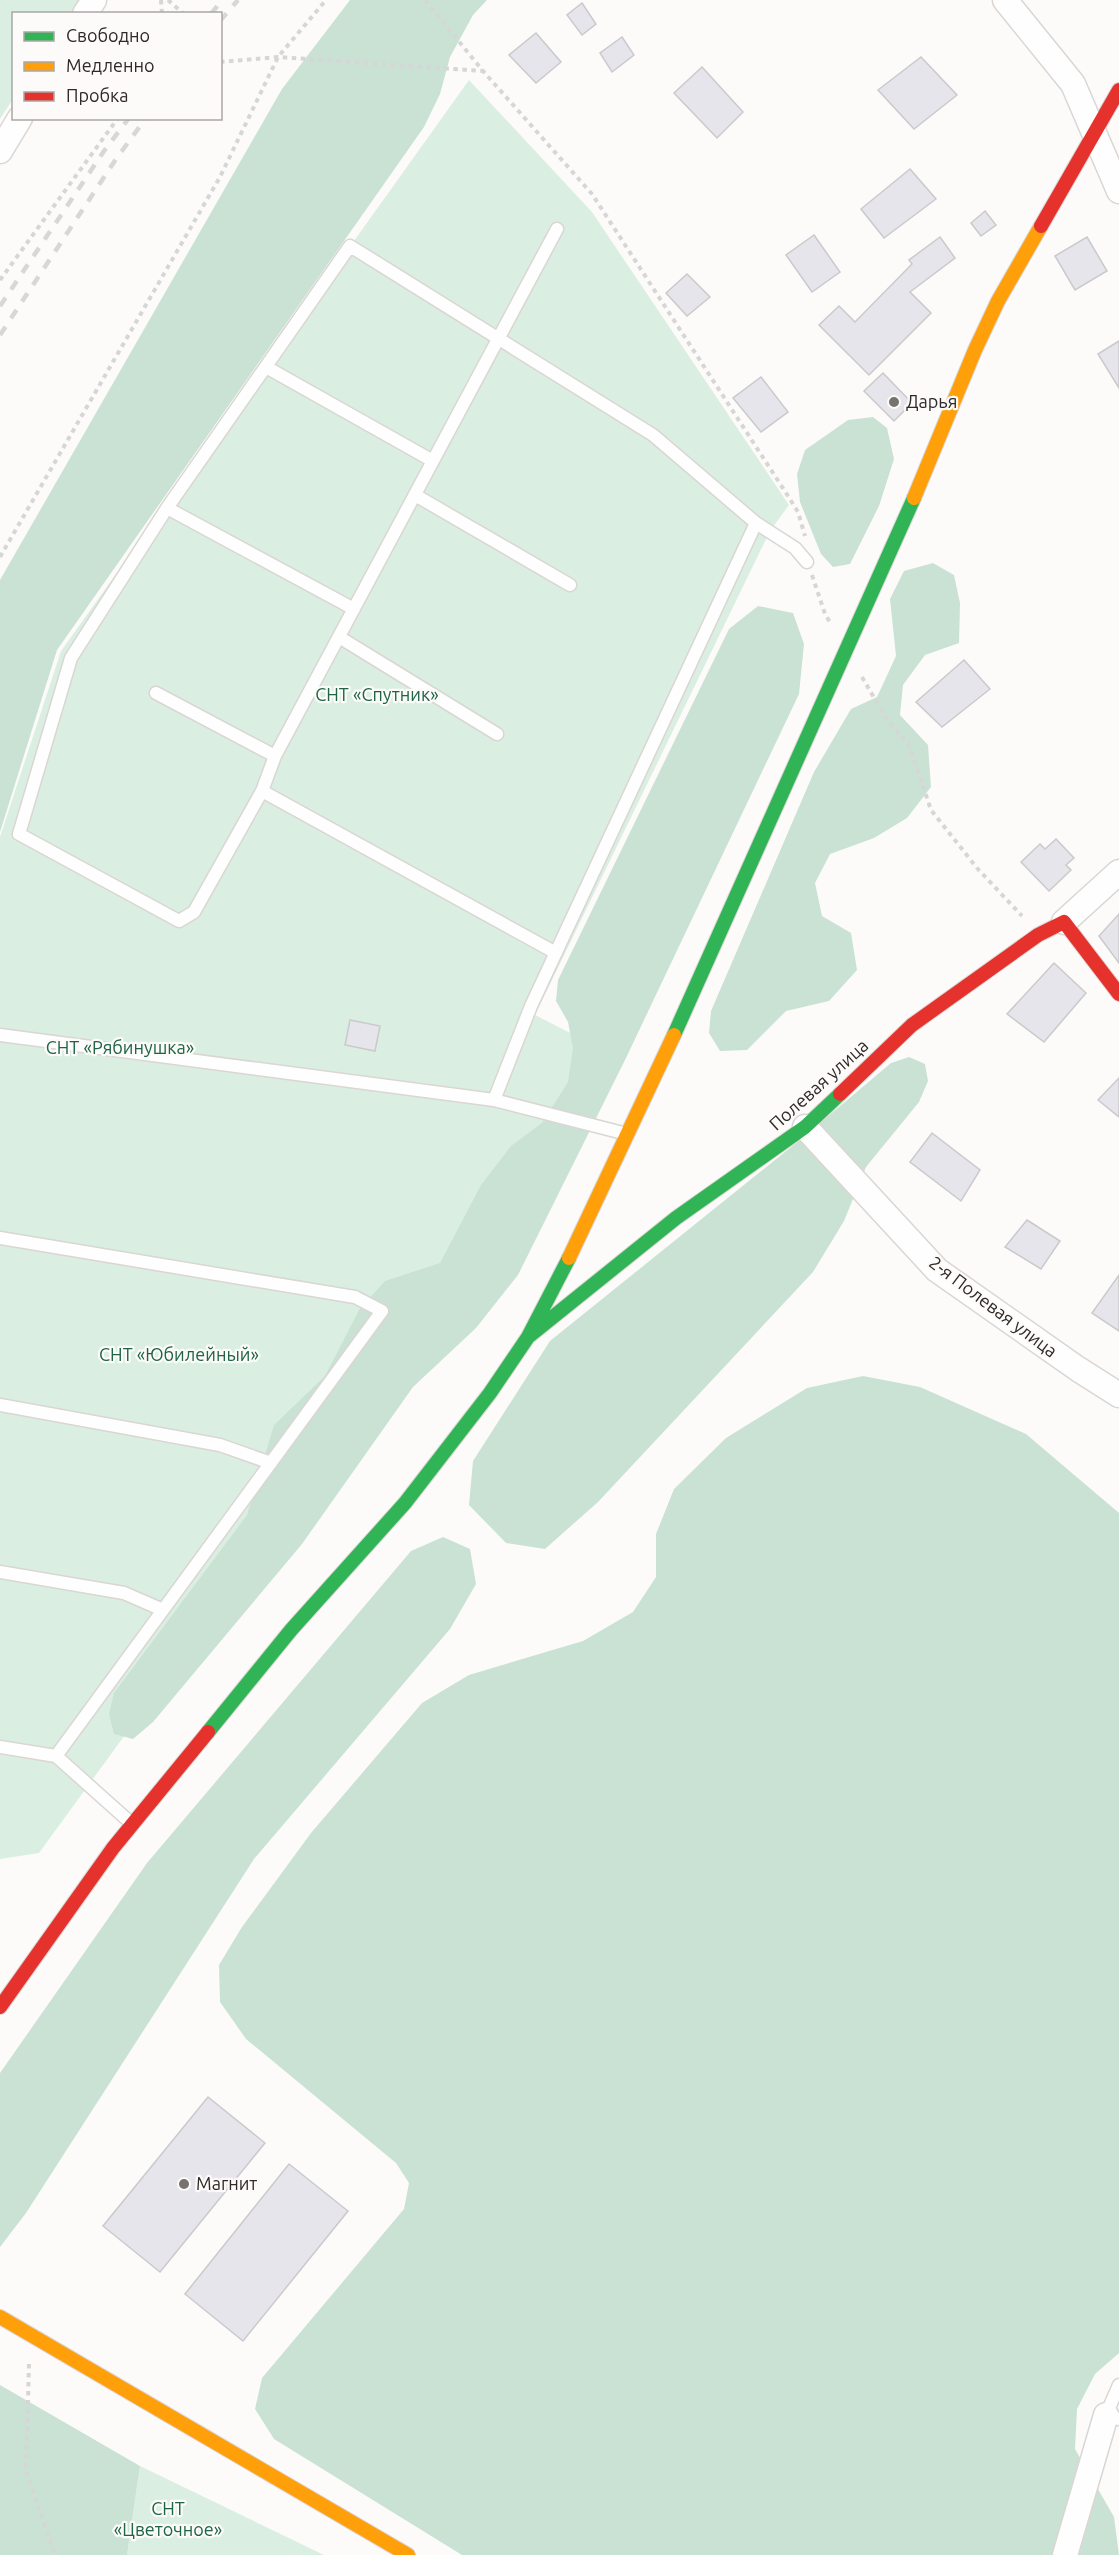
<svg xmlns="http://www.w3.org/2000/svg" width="1119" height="2555" viewBox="0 0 1119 2555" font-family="Ubuntu,sans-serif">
	<rect width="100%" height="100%" fill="#fcfbfa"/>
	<path fill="#daefe2" d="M 0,0 L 80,0 L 71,13 L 14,14 L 13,99 L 0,119 Z
		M 469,80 L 592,212 L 789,505 L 770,531 L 535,1015 L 596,1046 L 502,1217 L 39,1853 L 0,1859 L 0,837 L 61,651 Z
		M 140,2466 L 324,2555 L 127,2555 Z"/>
	<path fill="#c9e2d4" d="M 350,0 L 487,0 L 473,15 L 450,57 L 440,94 L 424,127 L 57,650 L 0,832 L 0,580 L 282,89 Z
		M 873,417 L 887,428 L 894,459 L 879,506 L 850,564 L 833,567 L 821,554 L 800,502 L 797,474 L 805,450 L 848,420 Z
		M 933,563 L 954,575 L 960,603 L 959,643 L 925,655 L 903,685 L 900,715 L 928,745 L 931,787 L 907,818 L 874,838 L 830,854 L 815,883 L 822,916 L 851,933 L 857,970 L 829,1001 L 786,1011 L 747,1050 L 720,1051 L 709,1033 L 711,1011 L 814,772 L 851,709 L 877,697 L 896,656 L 890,599 L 904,571 Z
		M 758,606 L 793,613 L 804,644 L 799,694 L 625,1060 L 518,1275 L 476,1328 L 413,1387 L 302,1544 L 153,1722 L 133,1739 L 114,1734 L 109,1714 L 114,1693 L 247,1515 L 274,1425 L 325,1376 L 359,1310 L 385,1281 L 440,1263 L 481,1185 L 511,1146 L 542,1123 L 568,1082 L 573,1048 L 568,1022 L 556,1001 L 558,980 L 729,629 Z
		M 909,1057 L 925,1064 L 928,1081 L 919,1102 L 866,1167 L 844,1221 L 813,1272 L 598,1502 L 545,1549 L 506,1543 L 469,1505 L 473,1461 L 550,1341 L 801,1139 L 891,1063 Z
		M 863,1376 L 920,1387 L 1026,1434 L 1119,1513 L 1119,2353 L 1095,2374 L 1077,2409 L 1075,2449 L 1114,2517 L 1119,2555 L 462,2555 L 274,2439 L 255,2409 L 262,2378 L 404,2209 L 409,2183 L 396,2163 L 246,2039 L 220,2002 L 219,1965 L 242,1927 L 311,1833 L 422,1703 L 469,1675 L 583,1641 L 633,1612 L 656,1577 L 656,1534 L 674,1489 L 726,1438 L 807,1388 Z
		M 443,1537 L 470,1549 L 476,1584 L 450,1629 L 254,1859 L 26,2213 L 0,2247 L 0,2073 L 147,1863 L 411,1551 Z
		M 0,2385 L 140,2466 L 127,2555 L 0,2555 Z"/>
	<path fill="#e5e5eb" stroke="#cacacc" stroke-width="1.5" d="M 582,3 L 596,24 L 582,35 L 567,15 Z
		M 536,33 L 561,62 L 536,83 L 509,55 Z
		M 622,37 L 634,55 L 612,72 L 600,53 Z
		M 921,57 L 957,95 L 914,129 L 878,90 Z
		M 702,67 L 743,112 L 717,138 L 674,93 Z
		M 910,169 L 936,199 L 884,238 L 861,209 Z
		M 985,211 L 996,225 L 981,236 L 971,223 Z
		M 814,235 L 840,272 L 812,292 L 786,255 Z
		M 940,237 L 955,258 L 910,292 L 931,313 L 869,375 L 819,325 L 839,306 L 855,322 L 912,264 L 909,260 Z
		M 1087,237 L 1107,271 L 1075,290 L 1055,256 Z
		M 687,274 L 710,297 L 687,316 L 666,293 Z
		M 1119,341 L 1119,388 L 1098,354 Z
		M 883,373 L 912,403 L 894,421 L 864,391 Z
		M 761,377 L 788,412 L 761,432 L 733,398 Z
		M 964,660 L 990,689 L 942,727 L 916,702 Z
		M 1056,839 L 1074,858 L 1066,865 L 1071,870 L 1049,891 L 1021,862 L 1040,844 L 1045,849 Z
		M 1119,914 L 1119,963 L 1099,936 Z
		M 1054,963 L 1086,993 L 1044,1042 L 1007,1014 Z
		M 350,1020 L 380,1026 L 375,1051 L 345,1045 Z
		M 1119,1078 L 1119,1117 L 1098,1100 Z
		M 932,1133 L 980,1170 L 961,1201 L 910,1162 Z
		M 1027,1220 L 1060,1241 L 1041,1269 L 1005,1247 Z
		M 1119,1275 L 1119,1331 L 1092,1313 Z
		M 208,2097 L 265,2143 L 160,2272 L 103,2226 Z
		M 289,2164 L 348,2211 L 243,2341 L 185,2294 Z"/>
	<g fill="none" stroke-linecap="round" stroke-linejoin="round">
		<defs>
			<path id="lane" d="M 557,229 C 463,404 369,580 275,756 L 262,791 L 194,912 L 179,921 L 19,834 L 71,658 L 167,508 L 350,246 L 653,435 L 756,523 L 795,548 L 807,562
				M 266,367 L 433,461
				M 415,495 L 570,585
				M 167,508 L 354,609
				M 339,637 L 497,734
				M 156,693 L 275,756
				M 262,791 L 556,953
				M 0,1035 L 494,1100 L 627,1134
				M 494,1100 L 531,1006 L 756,523
				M 0,1238 L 355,1297 L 382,1311 L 56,1756
				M 0,1405 L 220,1445 L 271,1463
				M 0,1572 L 124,1593 L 163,1610
				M 0,1747 L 56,1756 L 131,1823
				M 1119,2385 L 1106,2415 L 1119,2419"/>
			<path id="street" d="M 1005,0 L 1073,84 L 1119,191
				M 85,14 L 94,0
				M 0,151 L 20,118
				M 1064,922 L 1119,872
				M 805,1127 L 937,1270 L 1078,1369 L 1119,1395
				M 1065,2555 L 1106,2415"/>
			<path id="fast" d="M 674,1035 L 914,498
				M 528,1337 L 676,1218 L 805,1127 L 840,1094
				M 208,1732 L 291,1630 L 405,1503 L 490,1393 L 528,1337 L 569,1258"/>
			<path id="slow" d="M 914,498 L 975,350 L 998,301 L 1041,226
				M 569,1258 L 674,1035
				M 0,2317 L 408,2555"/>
			<path id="jam" d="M 1041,226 L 1119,90
				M 840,1094 L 912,1025 L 1038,935 L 1064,922 L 1119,994
				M 0,2007 L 113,1848 L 208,1732"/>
		</defs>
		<use href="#lane" stroke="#d9d6d4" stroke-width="15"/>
		<use href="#street" stroke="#d9d6d4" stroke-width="27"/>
		<use href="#fast" stroke="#d9d6d4" stroke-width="16"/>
		<use href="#slow" stroke="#d9d6d4" stroke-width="16"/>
		<use href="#jam" stroke="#d9d6d4" stroke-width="16"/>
		<path stroke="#d7d6d6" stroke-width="4" stroke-dasharray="4.5 4.5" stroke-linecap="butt" d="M 161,0 L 162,14
			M 168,0 L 184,14
			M 425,0 L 483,71 L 592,194 L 788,496 L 798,512 L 805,536
			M 220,62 L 278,57 L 483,71
			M 0,280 L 118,118
			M 0,557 L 220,177 L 278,57 L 326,0
			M 812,575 L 825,614 L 831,624
			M 862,677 L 887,720 L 909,745 L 931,810 L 977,868 L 1022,916
			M 29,2364 L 26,2471 L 55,2555"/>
		<use href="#lane" stroke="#fffefe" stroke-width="12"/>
		<use href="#street" stroke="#fffefe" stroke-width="24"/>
		<use href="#fast" stroke="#30b455" stroke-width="14"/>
		<use href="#slow" stroke="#ff9f0a" stroke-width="14"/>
		<use href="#jam" stroke="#e5322d" stroke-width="14"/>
		<path stroke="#d7d7d7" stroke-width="4.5" stroke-dasharray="10 10" stroke-linecap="butt" d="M 211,14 L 222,0
			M 220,21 L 238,0
			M 0,306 L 104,151 L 129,118
			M 0,335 L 116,159 L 146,118"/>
	</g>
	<g fill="#777371" stroke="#fdfbf9" stroke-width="2">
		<circle cx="894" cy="402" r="6"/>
		<circle cx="184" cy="2184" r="6"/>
	</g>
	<g text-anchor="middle" stroke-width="4.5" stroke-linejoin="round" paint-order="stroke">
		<g font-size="18" fill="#2f2a27" stroke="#fdfbf9" text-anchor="start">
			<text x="906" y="408">Дарья</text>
			<text x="196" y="2190">Магнит</text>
		</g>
		<g font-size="18" fill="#1c6545" stroke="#fdfbf9">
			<text x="377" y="701">СНТ «Спутник»</text>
			<text x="120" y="1054">СНТ «Рябинушка»</text>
			<text x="179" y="1361">СНТ «Юбилейный»</text>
			<text x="168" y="2515">СНТ<tspan x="168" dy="21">«Цветочное»</tspan></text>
		</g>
		<g font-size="18" fill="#2f2a27" stroke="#fdfbf9">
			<text transform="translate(819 1085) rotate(-42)" y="6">Полевая улица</text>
			<text transform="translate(993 1307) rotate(37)" y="6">2-я Полевая улица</text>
		</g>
	</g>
	<rect x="12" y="12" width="210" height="108" fill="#fdfbf9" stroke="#aba7a5" stroke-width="1.5"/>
	<rect x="24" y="32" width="30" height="9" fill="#30b455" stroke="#aba7a5" stroke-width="1.5"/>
	<text x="66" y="42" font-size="18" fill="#2f2a27">Свободно</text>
	<rect x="24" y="62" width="30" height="9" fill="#ff9f0a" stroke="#aba7a5" stroke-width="1.5"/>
	<text x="66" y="72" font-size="18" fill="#2f2a27">Медленно</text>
	<rect x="24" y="92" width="30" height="9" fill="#e5322d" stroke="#aba7a5" stroke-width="1.5"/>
	<text x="66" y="102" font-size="18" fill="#2f2a27">Пробка</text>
</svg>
